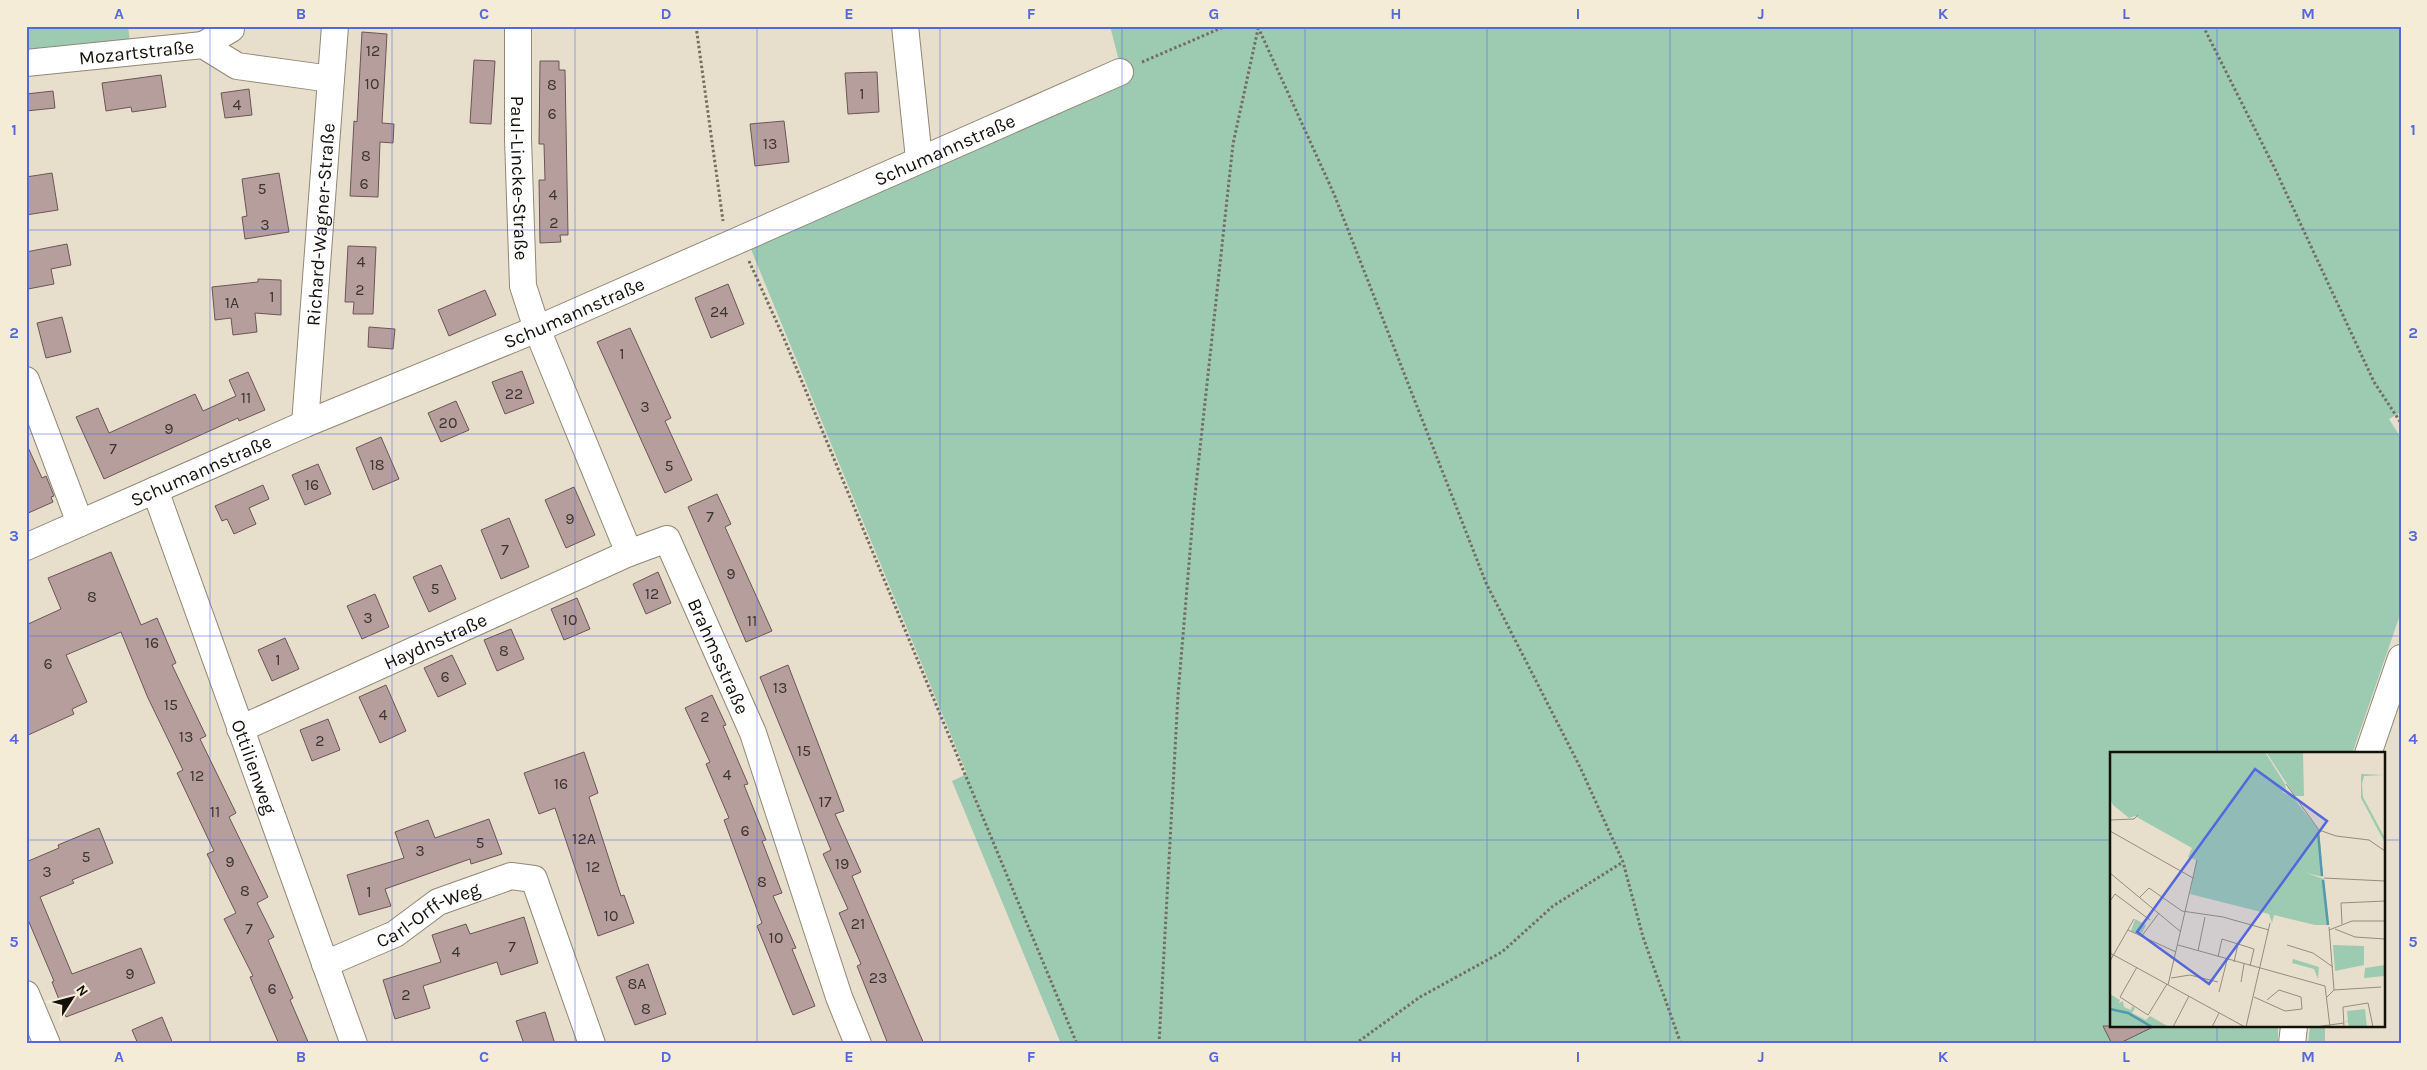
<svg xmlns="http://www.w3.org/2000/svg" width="2427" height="1070" viewBox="0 0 2427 1070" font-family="Karla,sans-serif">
	<rect width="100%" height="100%" fill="#e7dfcb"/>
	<path fill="#9ccbb1" d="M 26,26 L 128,26 L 130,42 L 26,54 Z
		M 1110,26 L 2401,26 L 2401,412 L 2389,419 L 2401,438 L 2401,612 L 2352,754 L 2111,754 L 2111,1026 L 2278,1026 L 2278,1044 L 1061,1044 L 952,781 L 967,774 L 750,247 L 1120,65 Z
		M 2310,1026 L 2325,1026 L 2325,1044 L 2308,1044 Z"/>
	<path fill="#b69e9d" stroke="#6b5656" d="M 362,32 L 387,34 L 382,123 L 394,124 L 393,143 L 380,142 L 378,197 L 350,196 L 354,121 L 357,122 Z
		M 474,60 L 495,61 L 491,124 L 470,123 Z
		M 540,61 L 559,61 L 559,70 L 565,70 L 568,235 L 560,235 L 561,242 L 540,243 L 539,180 L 545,180 L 544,144 L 539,144 Z
		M 877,72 L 879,112 L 848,114 L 845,73 Z
		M 161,75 L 166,107 L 132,112 L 131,107 L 106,111 L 102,83 Z
		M 249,89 L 252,115 L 225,118 L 221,93 Z
		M 53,91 L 55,108 L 26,111 L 26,94 Z
		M 784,121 L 789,162 L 755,166 L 750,124 Z
		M 52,173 L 58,210 L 26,215 L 26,177 Z
		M 279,173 L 289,232 L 245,239 L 242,217 L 247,216 L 242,179 Z
		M 67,244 L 71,265 L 51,269 L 54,284 L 28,289 L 26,252 Z
		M 348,246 L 376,247 L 373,314 L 353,314 L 354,302 L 345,302 Z
		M 258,279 L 281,280 L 281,315 L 255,313 L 257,332 L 233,335 L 231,318 L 215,320 L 212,287 L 258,282 Z
		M 728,284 L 744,324 L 711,338 L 695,298 Z
		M 485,290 L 496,315 L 449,336 L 438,310 Z
		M 62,317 L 71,352 L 46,358 L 37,323 Z
		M 369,327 L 395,329 L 393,349 L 368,347 Z
		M 630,328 L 671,418 L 665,421 L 692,480 L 665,493 L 597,342 Z
		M 522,371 L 534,403 L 505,414 L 492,382 Z
		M 248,372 L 265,410 L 239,421 L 238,418 L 104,479 L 76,417 L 98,408 L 109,433 L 195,394 L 203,411 L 236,396 L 229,380 Z
		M 456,401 L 469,430 L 441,442 L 428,413 Z
		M 381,437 L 399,479 L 373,490 L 356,448 Z
		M 26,443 L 42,478 L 46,476 L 54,496 L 51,497 L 53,502 L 26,514 Z
		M 318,464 L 331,494 L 305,505 L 292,475 Z
		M 263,485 L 269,499 L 249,508 L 256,524 L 234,534 L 227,519 L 222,521 L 215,506 Z
		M 574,487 L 595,535 L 566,548 L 545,500 Z
		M 717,494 L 731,524 L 725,527 L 772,631 L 746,642 L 688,507 Z
		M 509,518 L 529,567 L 501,579 L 481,530 Z
		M 111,552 L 141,625 L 157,618 L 176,663 L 172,665 L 206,736 L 200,739 L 236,813 L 229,817 L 268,897 L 257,903 L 274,937 L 268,940 L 293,998 L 290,1000 L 309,1044 L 279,1044 L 250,977 L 253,976 L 224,919 L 236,913 L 207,854 L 214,851 L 177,773 L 183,770 L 148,698 L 121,632 L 66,655 L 87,702 L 72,709 L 74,714 L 26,736 L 26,625 L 61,609 L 48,578 Z
		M 441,565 L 456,599 L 429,612 L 413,577 Z
		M 658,572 L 671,603 L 646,614 L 633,584 Z
		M 375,594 L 389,627 L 362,639 L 347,606 Z
		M 577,598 L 590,629 L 564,640 L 551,609 Z
		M 511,629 L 524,659 L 497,671 L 484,640 Z
		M 285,638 L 299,669 L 272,681 L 258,650 Z
		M 452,655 L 466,684 L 438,697 L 424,668 Z
		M 788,665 L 844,811 L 835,814 L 861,872 L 852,876 L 924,1044 L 888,1044 L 857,966 L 861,964 L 839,913 L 848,909 L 823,854 L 831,850 L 760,677 Z
		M 386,685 L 406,731 L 380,743 L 359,697 Z
		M 712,695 L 726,725 L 723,726 L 748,784 L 744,785 L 766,840 L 762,841 L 782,893 L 773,896 L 796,948 L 792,949 L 815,1006 L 793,1015 L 757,926 L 762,923 L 724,820 L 729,818 L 706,764 L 710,762 L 685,708 Z
		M 328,719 L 340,750 L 312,761 L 300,730 Z
		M 584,752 L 598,793 L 589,797 L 621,896 L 624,895 L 634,923 L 598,936 L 555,808 L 539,814 L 524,773 Z
		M 489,819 L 502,854 L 471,864 L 470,859 L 385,889 L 391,906 L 359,915 L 347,875 L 404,858 L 395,832 L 428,820 L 435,838 Z
		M 99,828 L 113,863 L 72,880 L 74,883 L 40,897 L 72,974 L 141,948 L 155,983 L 66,1017 L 52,982 L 54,981 L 26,915 L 26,862 L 59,848 L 58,845 Z
		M 524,917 L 538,963 L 501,975 L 497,962 L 423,986 L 430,1008 L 395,1019 L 383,980 L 441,962 L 432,935 L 466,924 L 470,934 Z
		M 648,964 L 666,1014 L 635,1025 L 616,977 Z
		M 545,1012 L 555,1044 L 524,1044 L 516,1021 Z
		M 162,1017 L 173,1044 L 138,1044 L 132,1030 Z
		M 2103,1026 L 2155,1026 L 2118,1044 L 2112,1044 Z"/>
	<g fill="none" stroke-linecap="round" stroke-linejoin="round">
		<defs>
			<g id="minor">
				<path id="s1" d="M 518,26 L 518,139 L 523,286 L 537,329 L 629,553 L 667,539 L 753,733 L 839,997 L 858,1044"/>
				<path d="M 905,26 L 919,159"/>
				<path d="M 203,45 L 231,29 L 231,26"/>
				<path id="s2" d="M 26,63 L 203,45 L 237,66 L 331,79"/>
				<path d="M 26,380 L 80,523"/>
				<path id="s3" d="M 305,424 L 335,26"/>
				<path id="s4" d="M 155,490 L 354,1044"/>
				<path id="s5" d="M 26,547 L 305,424 L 537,329 L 1120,72"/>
				<path id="s6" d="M 240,729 L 629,553"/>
				<path d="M 2368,754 L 2401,658"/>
				<path id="s7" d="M 325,964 L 395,934 L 438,902 L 511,876 L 534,879 L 592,1044"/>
				<path d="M 26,994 L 47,1044"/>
				<path d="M 2292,1044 L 2294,1026"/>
			</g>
		</defs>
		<use href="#minor" stroke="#908876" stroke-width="28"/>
		<path stroke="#746e61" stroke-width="3" stroke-dasharray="2.5 2.5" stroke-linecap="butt" d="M 696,26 L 723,221
			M 2203,26 L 2275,169 L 2374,382 L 2401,423
			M 1258,27 L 1334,194 L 1486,583 L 1580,767 L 1623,862 L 1643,937 L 1681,1044
			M 1142,62 L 1226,26
			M 749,261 L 783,336 L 1077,1044
			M 1159,1044 L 1178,695 L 1194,504 L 1233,144 L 1258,29
			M 1355,1044 L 1420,997 L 1502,952 L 1553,906 L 1623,862"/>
		<use href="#minor" stroke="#fff" stroke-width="26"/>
	</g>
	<path fill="none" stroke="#5467dd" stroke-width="1" stroke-opacity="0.55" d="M 210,26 L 210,1044M 392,26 L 392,1044M 575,26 L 575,1044M 757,26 L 757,1044M 940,26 L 940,1044M 1122,26 L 1122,1044M 1305,26 L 1305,1044M 1487,26 L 1487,1044M 1670,26 L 1670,1044M 1852,26 L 1852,1044M 2035,26 L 2035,1044M 2217,26 L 2217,754M 26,230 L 2401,230M 26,434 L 2401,434M 26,636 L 2401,636M 26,840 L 2111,840M 2383,840 L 2401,840M 2217,1026 L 2217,1044"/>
	<g text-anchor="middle" stroke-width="4.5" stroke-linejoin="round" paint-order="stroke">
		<g font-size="16" fill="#3c342f">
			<text x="373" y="56">12</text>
			<text x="372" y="89">10</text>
			<text x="552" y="90">8</text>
			<text x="862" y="99">1</text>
			<text x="237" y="110">4</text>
			<text x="552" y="119">6</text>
			<text x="770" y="149">13</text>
			<text x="366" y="161">8</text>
			<text x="364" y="189">6</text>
			<text x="262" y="194">5</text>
			<text x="553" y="200">4</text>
			<text x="554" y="228">2</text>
			<text x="265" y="230">3</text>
			<text x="361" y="267">4</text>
			<text x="360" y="295">2</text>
			<text x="272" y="302">1</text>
			<text x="232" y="308">1A</text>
			<text x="719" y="317">24</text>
			<text x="622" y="359">1</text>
			<text x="514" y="399">22</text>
			<text x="246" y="403">11</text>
			<text x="645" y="412">3</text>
			<text x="448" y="428">20</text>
			<text x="169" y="434">9</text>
			<text x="113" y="454">7</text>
			<text x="377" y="470">18</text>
			<text x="669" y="471">5</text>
			<text x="312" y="490">16</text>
			<text x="710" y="522">7</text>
			<text x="570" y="524">9</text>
			<text x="505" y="555">7</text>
			<text x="731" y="579">9</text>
			<text x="435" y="594">5</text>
			<text x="652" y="599">12</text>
			<text x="92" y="602">8</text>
			<text x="368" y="623">3</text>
			<text x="570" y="625">10</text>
			<text x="752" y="626">11</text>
			<text x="152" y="648">16</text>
			<text x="504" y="656">8</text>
			<text x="278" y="665">1</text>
			<text x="48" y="669">6</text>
			<text x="445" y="682">6</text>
			<text x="780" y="693">13</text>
			<text x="171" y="710">15</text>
			<text x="383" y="720">4</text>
			<text x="705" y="722">2</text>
			<text x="186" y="742">13</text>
			<text x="320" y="746">2</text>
			<text x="804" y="756">15</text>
			<text x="727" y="780">4</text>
			<text x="197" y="781">12</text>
			<text x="561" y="789">16</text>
			<text x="825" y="807">17</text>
			<text x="215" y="817">11</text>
			<text x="745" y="836">6</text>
			<text x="584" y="844">12A</text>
			<text x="480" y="848">5</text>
			<text x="420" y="856">3</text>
			<text x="86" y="862">5</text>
			<text x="230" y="867">9</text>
			<text x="842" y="869">19</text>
			<text x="593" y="872">12</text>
			<text x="47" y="877">3</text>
			<text x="762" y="887">8</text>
			<text x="245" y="896">8</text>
			<text x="369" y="897">1</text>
			<text x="611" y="921">10</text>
			<text x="858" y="929">21</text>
			<text x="249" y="934">7</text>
			<text x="776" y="943">10</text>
			<text x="512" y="952">7</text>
			<text x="456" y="957">4</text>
			<text x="130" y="979">9</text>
			<text x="878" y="983">23</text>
			<text x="637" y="989">8A</text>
			<text x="272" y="994">6</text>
			<text x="406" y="1000">2</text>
			<text x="646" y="1014">8</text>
		</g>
		<g font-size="19" fill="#14110a" stroke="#f5ecd8">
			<text dy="7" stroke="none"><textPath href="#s2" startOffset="111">Mozartstraße</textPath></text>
			<text dy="7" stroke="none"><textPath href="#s5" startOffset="1001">Schumannstraße</textPath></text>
			<text dy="7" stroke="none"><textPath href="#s1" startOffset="152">Paul-Lincke-Straße</textPath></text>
			<text dy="7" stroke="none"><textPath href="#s3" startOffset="200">Richard-Wagner-Straße</textPath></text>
			<text dy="7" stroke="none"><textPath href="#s5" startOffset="596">Schumannstraße</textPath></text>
			<text dy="7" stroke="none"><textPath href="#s5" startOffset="191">Schumannstraße</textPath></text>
			<text dy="7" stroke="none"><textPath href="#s6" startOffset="214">Haydnstraße</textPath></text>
			<text dy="7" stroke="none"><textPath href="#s1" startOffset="716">Brahmsstraße</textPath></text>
			<text dy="7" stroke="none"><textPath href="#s4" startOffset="294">Ottilienweg</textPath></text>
			<text dy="7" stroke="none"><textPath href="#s7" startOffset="115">Carl-Orff-Weg</textPath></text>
		</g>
	</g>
	<g transform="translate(2110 752)">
		<rect width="275" height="275" fill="#e7dfcb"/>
		<path d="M 0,0 L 155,0 L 175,32 L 176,37 L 172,40 L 182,44 L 209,78 L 213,125 L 196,121 L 214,127 L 218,173 L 205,173 L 164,163 L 162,171 L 159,162 L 80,142 L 86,108 L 78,105 L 82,96 L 25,64 L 19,66 L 3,53 L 0,46 ZM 156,0 L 193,0 L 194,44 L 185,44 ZM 251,22 L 275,23 L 254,24 L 252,32 L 253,45 L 275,86 L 275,91 L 251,46 ZM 25,167 L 36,173 L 31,183 L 21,179 ZM 223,193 L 254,194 L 254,213 L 225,219 ZM 183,207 L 209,215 L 208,227 L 204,217 L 182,211 ZM 275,213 L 275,224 L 254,226 L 255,216 ZM 0,242 L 10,248 L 9,251 L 13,249 L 14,255 L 21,258 L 22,254 L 25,256 L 22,261 L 36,268 L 40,264 L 59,275 L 0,275 ZM 255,257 L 257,275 L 239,275 L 238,270 L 235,270 L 238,269 L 237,259 Z" fill="#9ccbb1"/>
		<path fill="none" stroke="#5199ad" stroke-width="2.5" d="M 208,80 L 212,124M 213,128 L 218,173M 0,257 L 18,261 L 42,275"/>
		<path fill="none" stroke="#938d7e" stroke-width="1" d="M 176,32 L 209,78 L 226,84 L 259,88 L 275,99M 0,68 L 24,67 L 28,63M 0,79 L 83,126M 0,121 L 71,180M 214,126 L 275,129M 30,145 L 39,136 L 72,159 L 113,165 L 159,178M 0,149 L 5,142 L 40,168M 232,172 L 231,151 L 275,149M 219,175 L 224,238M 225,177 L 245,185 L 275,187M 18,178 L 66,200M 219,178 L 242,169 L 275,169M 31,185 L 49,161M 68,193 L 215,234 L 220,275M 177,193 L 203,201 L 223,215M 88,199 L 95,165M 0,201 L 135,275M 108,205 L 112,187 L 144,197 L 140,214M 0,209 L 24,167M 124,210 L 128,192M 27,215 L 10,245 L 38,263 L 57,232M 61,226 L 80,223 L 108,230M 131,230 L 134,212M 58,233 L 87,108M 109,240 L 117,208M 144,245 L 175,259 L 192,257 L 191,245 L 169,238 L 157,248M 217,245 L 224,238 L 271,235M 63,275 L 79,244M 102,275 L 109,261M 136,275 L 160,171M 205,275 L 234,271M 234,275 L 233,255 L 258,251 L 263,275"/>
		<path fill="#5467dd" fill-opacity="0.15" stroke="#5467dd" stroke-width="2.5" d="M 145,17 L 217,69 L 99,232 L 27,180 Z"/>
		<rect width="275" height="275" fill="none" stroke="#14110a" stroke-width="2.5"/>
	</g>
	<rect width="2427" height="1070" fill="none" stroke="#f5ecd8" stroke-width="55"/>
	<g transform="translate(72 998) rotate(54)" stroke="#f5ecd8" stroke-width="4" paint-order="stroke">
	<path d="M0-4L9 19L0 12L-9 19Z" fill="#14110a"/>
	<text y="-8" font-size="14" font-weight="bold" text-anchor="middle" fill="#14110a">N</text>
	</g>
	<rect x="28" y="28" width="2372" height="1014" fill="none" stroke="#5467dd" stroke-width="2"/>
	<g font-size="16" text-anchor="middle" font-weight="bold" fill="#5467dd">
		<text x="119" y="19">A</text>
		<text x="301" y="19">B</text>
		<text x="484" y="19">C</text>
		<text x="666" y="19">D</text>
		<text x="849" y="19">E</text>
		<text x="1031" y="19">F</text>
		<text x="1214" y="19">G</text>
		<text x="1396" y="19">H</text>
		<text x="1578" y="19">I</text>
		<text x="1761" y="19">J</text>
		<text x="1943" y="19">K</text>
		<text x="2126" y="19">L</text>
		<text x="2308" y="19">M</text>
		<text x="14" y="135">1</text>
		<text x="2413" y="135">1</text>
		<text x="14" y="338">2</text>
		<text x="2413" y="338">2</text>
		<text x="14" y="541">3</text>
		<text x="2413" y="541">3</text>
		<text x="14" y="744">4</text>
		<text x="2413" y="744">4</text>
		<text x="14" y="947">5</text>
		<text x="2413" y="947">5</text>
		<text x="119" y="1062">A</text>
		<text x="301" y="1062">B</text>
		<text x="484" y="1062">C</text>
		<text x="666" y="1062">D</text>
		<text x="849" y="1062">E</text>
		<text x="1031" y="1062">F</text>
		<text x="1214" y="1062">G</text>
		<text x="1396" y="1062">H</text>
		<text x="1578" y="1062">I</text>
		<text x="1761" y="1062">J</text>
		<text x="1943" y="1062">K</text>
		<text x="2126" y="1062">L</text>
		<text x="2308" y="1062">M</text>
	</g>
</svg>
